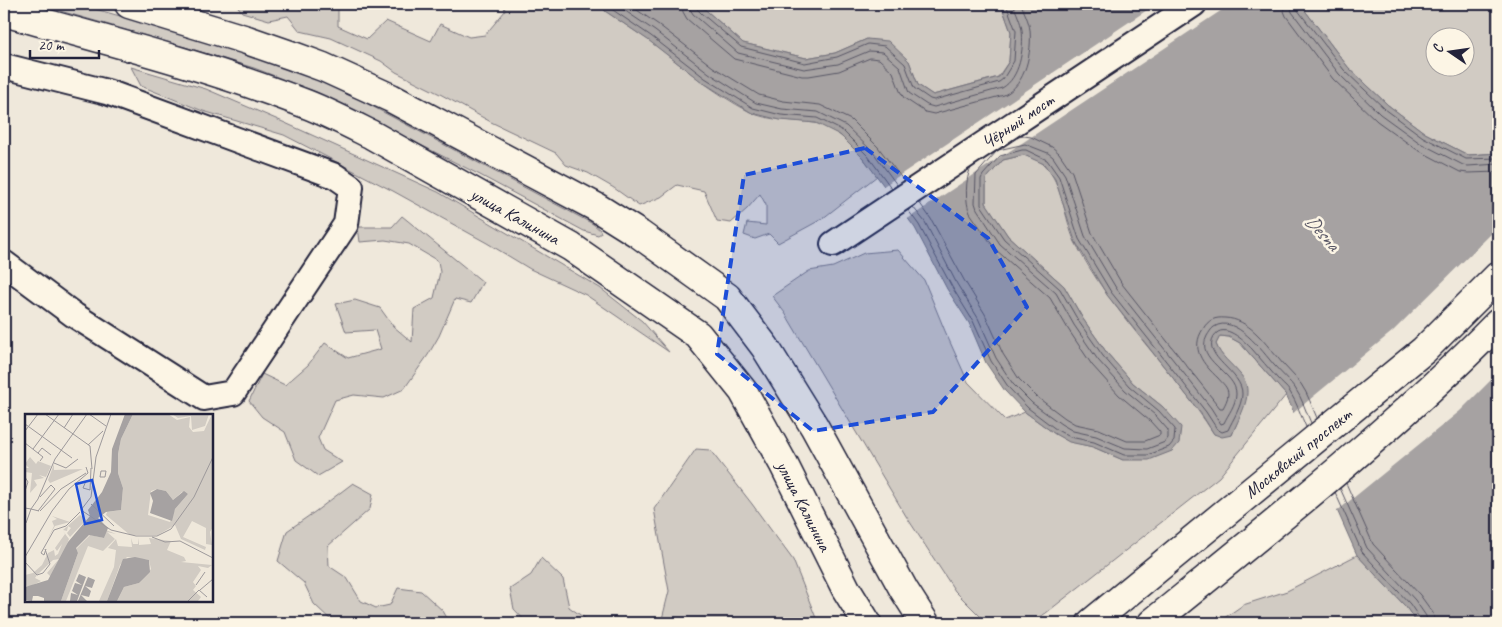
<svg xmlns="http://www.w3.org/2000/svg" width="1502" height="627" viewBox="0 0 1502 627" font-family="Caveat,sans-serif">
	<rect width="100%" height="100%" fill="#efe8db"/>
	<filter id="ink" filterUnits="userSpaceOnUse"><feTurbulence type="fractalNoise" baseFrequency=".02" numOctaves="2"/><feDisplacementMap in="SourceGraphic" scale="10" xChannelSelector="R" yChannelSelector="G"/><feConvolveMatrix kernelMatrix="1 2 1 2 8 2 1 2 1" color-interpolation-filters="sRGB"/></filter>
	<g filter="url(#ink)">
		<path fill="#d1cbc3" stroke="#7a767f" fill-rule="evenodd" d="M 36,4 L 77,4 L 120,16 L 268,60 L 313,78 L 351,95 L 593,224 L 600,230 L 601,233 L 598,235 L 584,231 L 480,175 L 316,92 L 254,68 L 168,42 Z
			M 236,4 L 335,4 L 338,5 L 338,26 L 367,39 L 386,21 L 431,41 L 440,24 L 469,37 L 485,35 L 505,11 L 504,4 L 602,4 L 605,11 C 620,21 635,31 650,41 C 682,66 713,93 750,112 C 767,121 794,120 814,123 C 839,127 862,156 877,176 L 822,219 L 778,243 L 769,234 L 755,239 L 744,235 L 747,223 L 766,225 L 766,205 L 760,194 L 747,209 L 731,223 L 717,221 L 704,191 L 677,185 L 661,197 L 639,206 L 614,188 L 588,173 L 566,165 L 556,153 L 491,122 L 440,94 L 396,72 L 381,61 L 331,38 L 300,31 L 288,16 L 269,20 L 242,12 Z
			M 699,4 L 1001,4 L 1011,32 L 1009,61 L 998,77 L 933,95 L 918,85 L 909,61 L 867,39 L 835,53 L 806,58 L 743,43 Z
			M 1300,4 L 1498,4 L 1498,153 L 1468,155 L 1425,133 L 1388,105 L 1348,67 ZM 1434,38 L 1464,38 L 1464,68 L 1434,68 Z
			M 131,67 L 206,89 L 283,122 L 438,192 L 600,288 L 642,321 L 669,352 L 586,295 L 530,269 L 487,243 L 393,191 L 284,135 L 203,111 L 141,86 Z
			M 1024,155 C 1030,158 1040,160 1044,165 C 1063,183 1064,219 1075,242 C 1111,313 1171,367 1214,434 L 1232,435 L 1237,423 L 1225,359 L 1220,353 L 1216,344 L 1220,336 L 1229,337 L 1240,343 L 1286,395 L 1219,477 L 1046,613 L 1031,623 L 987,623 L 955,591 L 906,516 L 785,313 L 772,296 L 809,271 L 833,267 L 864,253 L 898,250 L 924,280 L 945,331 L 968,382 L 1005,420 L 1025,412 L 1055,434 L 1069,441 L 1093,447 L 1123,460 L 1163,407 L 1133,383 L 1107,353 L 1083,319 L 1064,286 L 1008,236 L 986,203 L 986,179 L 1003,160 Z
			M 402,216 L 483,282 L 471,303 L 455,299 L 439,336 L 428,355 L 404,389 L 384,398 L 354,395 L 335,400 L 318,438 L 323,450 L 342,462 L 318,476 L 296,460 L 285,432 L 262,417 L 249,401 L 262,374 L 285,385 L 308,365 L 325,343 L 348,358 L 381,349 L 375,330 L 346,332 L 336,304 L 355,300 L 380,308 L 393,326 L 412,342 L 414,309 L 434,298 L 440,272 L 438,261 L 409,244 L 385,240 L 360,242 L 358,227 L 392,227 Z
			M 696,449 L 710,450 L 752,504 L 793,560 L 818,623 L 661,623 L 669,591 L 654,509 Z
			M 353,483 L 373,494 L 370,509 L 328,546 L 329,566 L 347,578 L 361,601 L 376,608 L 390,605 L 398,588 L 421,591 L 443,611 L 450,623 L 334,623 L 314,604 L 304,583 L 278,561 L 287,531 L 316,511 Z
			M 1357,555 L 1406,607 L 1417,623 L 1217,623 L 1243,605 L 1287,591 Z
			M 541,558 L 563,579 L 569,607 L 586,619 L 582,623 L 527,623 L 514,609 L 510,589 L 531,575 Z"/>
		<path fill="#a6a2a2" stroke="#716f79" d="M 602,4 L 699,4 L 743,43 L 806,58 L 835,53 L 867,39 L 888,41 L 909,61 L 918,85 L 933,95 L 999,77 L 1009,61 L 1011,32 L 1001,4 L 1300,4 L 1348,67 L 1388,105 L 1425,133 L 1468,155 L 1498,153 L 1498,623 L 1417,623 L 1406,607 L 1357,555 L 1286,395 L 1240,343 L 1229,337 L 1220,336 L 1216,344 C 1221,357 1231,363 1240,374 C 1257,392 1239,416 1232,435 L 1222,437 L 1214,434 L 1202,415 L 1173,378 L 1107,295 L 1075,241 L 1055,179 L 1044,164 L 1024,155 L 1003,160 L 986,179 L 986,203 L 1008,236 L 1064,286 L 1083,319 L 1107,353 L 1133,383 L 1163,407 L 1181,427 L 1179,443 L 1172,451 L 1149,460 L 1123,460 L 1093,447 L 1069,442 L 1055,434 L 1025,412 L 1005,391 L 986,363 L 969,323 L 947,289 L 915,228 L 864,159 L 840,135 L 816,123 L 780,120 L 752,113 L 702,82 L 648,40 L 605,11 Z"/>
		<path fill="#efe8db" d="M 1156,4 L 1231,4 L 906,220 L 882,187 Z
			M 1498,227 L 1498,373 L 1460,411 L 1336,512 L 1292,414 L 1393,331 Z"/>
		<g fill="none" stroke-linecap="round" stroke-linejoin="round">
			<path stroke="#575564" stroke-width="1" d="M 607,4 L 610,8 L 651,36 L 705,78 L 753,108 L 781,115 L 817,118 L 843,131 L 868,156 L 892,189
				M 615,4 L 655,31 L 709,73 L 756,103 L 782,109 L 818,112 L 846,126 L 873,152 L 897,185
				M 628,4 L 659,25 L 713,67 L 759,95 L 783,101 L 820,105 L 851,120 L 878,147 L 904,181
				M 682,4 L 683,12 L 687,19 L 734,59 L 802,76 L 809,76 L 839,71 L 870,58 L 879,59 L 893,72 L 900,91 L 904,98 L 925,112 L 934,114 L 1004,95 C 1026,85 1032,51 1030,30 C 1029,21 1024,12 1021,4
				M 689,4 L 690,9 L 693,14 L 738,53 L 804,69 L 838,64 L 869,51 L 883,52 L 900,67 L 909,93 L 927,105 L 934,107 L 1002,88 C 1020,78 1024,49 1022,30 C 1021,22 1016,12 1013,4
				M 696,4 L 696,8 L 702,14 L 741,47 L 805,63 L 837,57 L 868,44 L 885,46 L 905,64 L 914,88 L 930,99 L 934,100 L 999,82 L 1003,79 L 1014,61 L 1016,31 L 1006,4
				M 1283,4 L 1284,11 L 1286,16 L 1333,79 L 1377,121 L 1416,149 L 1460,172 L 1468,173 L 1498,172
				M 1290,4 L 1292,12 L 1339,74 L 1380,114 L 1420,143 L 1463,165 L 1468,166 L 1498,164
				M 1296,4 L 1297,9 L 1344,70 L 1385,109 L 1423,137 L 1466,159 L 1498,158
				M 1018,137 L 1024,136 L 1031,137 L 1052,147 L 1059,153 L 1072,172 L 1092,233 L 1122,284 L 1220,408 L 1223,408 C 1225,404 1228,399 1228,394 C 1228,387 1222,383 1218,378 C 1203,364 1190,349 1203,329 C 1208,320 1215,317 1225,318 C 1249,319 1263,341 1278,358 C 1285,367 1294,375 1301,384 C 1308,394 1312,407 1317,418
				M 998,150 L 1025,144 L 1048,153 L 1053,157 L 1065,175 L 1085,236 L 1116,288 L 1182,371 L 1211,408 L 1221,424 L 1224,423 C 1228,414 1236,405 1236,394 C 1237,373 1194,360 1207,336 C 1209,333 1211,329 1214,327 C 1235,313 1263,352 1274,365 C 1281,373 1289,380 1295,388 C 1302,398 1306,412 1311,423
				M 919,202 L 931,219 L 964,280 L 985,314 L 1003,354 L 1019,379 L 1037,397 L 1065,418 L 1075,424 L 1099,429 L 1127,441 L 1145,441 L 1160,435 L 1160,432 L 1150,421 L 1119,395 L 1092,365 L 1068,329 L 1050,298 L 995,249 L 970,213 C 965,203 965,178 971,168
				M 913,207 L 925,222 L 957,284 L 978,318 L 996,358 L 1013,384 L 1032,403 L 1061,424 L 1073,431 L 1096,436 L 1125,448 L 1147,449 L 1165,442 L 1168,438 L 1168,430 L 1155,415 L 1125,390 L 1098,360 L 1074,325 L 1056,293 L 1000,244 L 977,209 L 975,203 L 976,175 L 996,152
				M 908,210 L 919,225 L 952,287 L 973,321 L 991,361 L 1009,388 L 1028,408 L 1057,430 L 1070,437 L 1094,442 L 1124,455 L 1148,455 L 1169,447 L 1174,441 L 1175,429 L 1159,411 L 1129,386 L 1103,356 L 1079,322 L 1060,289 L 1004,239 L 981,205 L 981,179 L 983,175 L 1000,156 L 1022,150 L 1026,150 L 1047,160 L 1059,177 L 1079,239 L 1111,292 L 1177,375 L 1206,412 L 1217,429 L 1222,432 L 1228,430 C 1233,419 1242,406 1242,394 C 1243,372 1201,357 1214,336 C 1224,321 1244,341 1252,349 C 1260,359 1269,368 1277,378 C 1281,383 1287,387 1290,392 C 1297,403 1301,416 1306,427
				M 1346,483 L 1373,544 L 1420,595 L 1433,613 L 1435,623
				M 1340,488 L 1367,548 L 1415,600 L 1426,616 L 1427,623
				M 1335,492 L 1362,552 L 1410,604 L 1420,619 L 1421,623"/>
			<defs>
				<path id="minor" d="M 4,66 L 107,92 L 335,176 L 351,187 L 346,224 L 233,393 L 204,398 L 74,315 L 4,263
					M 833,244 L 1194,4"/>
				<path id="primary" d="M 129,4 L 247,40 L 293,56 L 323,67 L 391,98 L 596,207 L 639,234 L 727,297 L 765,347 L 814,426 L 904,590 L 925,623
					M 4,12 C 105,40 208,66 306,104 C 329,113 350,124 372,135 L 571,247 L 698,335 L 743,391 L 784,465 L 846,589 L 867,623
					M 1091,623 L 1424,350 L 1498,276
					M 1152,623 C 1270,527 1391,432 1498,323"/>
			</defs>
			<use href="#minor" stroke="#22223b" stroke-width="28"/>
			<use href="#primary" stroke="#22223b" stroke-width="31"/>
			<use href="#minor" stroke="#fcf5e5" stroke-width="24"/>
			<use href="#primary" stroke="#fcf5e5" stroke-width="28"/>
		</g>
	</g>
	<path fill="#1d4ed8" fill-opacity="0.2" stroke="#1d4ed8" stroke-width="4" stroke-dasharray="10 6" stroke-linejoin="round" d="M 865,148 L 988,238 L 1027,307 L 933,412 L 813,431 L 717,354 L 744,175 Z"/>
	<g text-anchor="middle" stroke-width="5" stroke-linejoin="round" paint-order="stroke">
		<g font-size="18" fill="#22223b" stroke="#fcf5e5">
			<text transform="translate(1018 121) rotate(-34)" y="6">Чёрный мост</text>
			<text transform="translate(515 216) rotate(29)" y="6">улица Калинина</text>
			<text transform="translate(1298 453) rotate(-39)" y="6">Московский проспект</text>
			<text transform="translate(804 506) rotate(63)" y="6">улица Калинина</text>
		</g>
		<g font-size="19" font-style="italic" fill="#575564" stroke="#fcf5e5">
			<text transform="translate(1323 232) rotate(48)" y="7">Desna</text>
		</g>
	</g>
	<g transform="translate(25 414)">
		<rect width="188" height="188" fill="#efe8db"/>
		<path d="M 108,0 L 143,0 L 152,6 L 165,3 L 164,13 L 168,18 L 179,17 L 187,0 L 188,113 L 185,118 L 187,131 L 181,130 L 181,114 L 167,107 L 158,123 L 181,133 L 180,136 L 156,125 L 150,111 L 133,121 L 105,121 L 81,101 L 82,98 L 96,96 L 98,74 L 93,59 L 93,40 L 96,25 ZM 132,75 L 141,77 L 148,86 L 157,78 L 163,80 L 150,95 L 145,108 L 123,101 L 126,77 ZM 147,0 L 184,0 L 180,12 L 167,16 L 166,2 L 153,4 ZM 5,43 L 11,50 L 13,47 L 26,52 L 21,63 L 14,61 L 19,64 L 9,66 L 12,71 L 5,79 L 7,59 L 0,58 L 0,54 L 4,54 L 0,50 ZM 29,50 L 29,56 L 58,55 L 25,69 L 23,66 ZM 55,101 L 61,106 L 45,123 L 42,119 L 46,114 L 43,112 L 42,117 L 38,116 ZM 27,102 L 45,108 L 30,112 L 22,126 L 29,112 L 27,107 L 32,105 ZM 81,116 L 91,120 L 82,118 L 90,125 L 78,137 L 63,132 L 41,187 L 36,187 L 53,139 L 51,135 L 65,121 L 79,124 ZM 38,117 L 44,125 L 36,145 L 26,163 L 22,159 L 34,145 L 28,146 L 12,161 L 10,164 L 16,167 L 4,173 L 0,171 L 0,161 L 8,159 L 17,151 L 23,139 L 29,136 L 30,142 L 33,140 L 37,130 L 32,137 L 30,134 L 40,120 ZM 106,124 L 108,130 L 113,130 L 114,124 L 114,131 L 126,130 L 124,124 L 146,127 L 142,136 L 159,143 L 161,147 L 156,148 L 187,151 L 183,154 L 173,152 L 176,156 L 168,168 L 171,172 L 168,176 L 176,183 L 173,187 L 92,187 L 99,173 L 114,169 L 126,155 L 124,146 L 102,143 L 95,151 L 82,187 L 74,187 L 89,153 L 91,136 L 83,134 L 91,125 L 93,132 L 107,133 Z" fill="#d1cbc3" fill-rule="evenodd"/>
		<path d="M 100,0 L 108,0 L 96,25 L 93,40 L 93,59 L 98,74 L 96,96 L 81,98 L 73,104 L 83,114 L 79,124 L 64,121 L 51,134 L 53,139 L 36,187 L 19,187 L 19,184 L 13,182 L 8,182 L 7,187 L 0,186 L 0,173 L 23,166 L 43,128 L 65,102 L 63,96 L 77,78 L 86,58 L 87,35 ZM 132,75 L 141,77 L 148,86 L 159,77 L 163,80 L 150,95 L 147,107 L 125,99 L 128,87 L 125,79 ZM 110,143 L 124,146 L 125,158 L 114,169 L 99,173 L 92,187 L 82,187 L 98,145 ZM 54,160 L 61,163 L 52,187 L 45,187 L 46,179 L 53,181 L 47,177 L 50,169 L 57,171 L 51,167 ZM 63,163 L 70,166 L 67,174 L 60,172 L 66,177 L 64,183 L 56,181 L 62,187 L 53,187 Z" fill="#a6a2a2"/>
		<path fill="none" stroke="#9d999b" stroke-width="1" d="M 20,0 L 65,32 L 67,55M 64,0 L 81,12M 86,0 L 71,43 L 66,83 L 56,96 L 86,116 L 111,122 L 132,122 L 146,115 L 169,83 L 188,43M 0,10 L 47,44M 39,14 L 48,0M 0,17 L 13,0M 0,29 L 18,43 L 15,47M 63,31 L 78,17M 8,35 L 34,0M 13,39 L 17,34 L 26,41M 29,49 L 41,54 L 53,45M 76,57 L 81,57 L 80,63 L 75,63 ZM 0,63 L 3,68 L 0,77M 61,67 L 58,74 L 65,76 L 66,54M 66,90 L 89,112M 0,94 L 6,95 L 13,85 L 30,45 L 62,0M 13,97 L 30,75 L 26,71 L 15,83M 15,97 L 36,75 L 61,59M 1,109 L 6,95 L 14,97M 127,123 L 140,128 L 155,127 L 188,144M 21,135 L 19,141 L 16,139 L 29,116 L 41,112 L 55,98M 0,143 L 27,97 L 44,75 L 63,59 L 61,53M 0,148 L 12,161 L 18,159 L 25,150 L 20,135M 171,171 L 180,158M 175,176 L 188,165M 163,187 L 174,176 L 182,183"/>
		<path fill="#1d4ed8" fill-opacity="0.15" stroke="#1d4ed8" stroke-width="2.5" d="M 67,66 L 77,106 L 60,110 L 51,70 Z"/>
		<rect width="188" height="188" fill="none" stroke="#22223b" stroke-width="2.5"/>
	</g>
	<rect width="1502" height="627" fill="none" stroke="#fcf5e5" stroke-width="20"/>
	<rect x="10" y="10" width="1482" height="607" fill="none" stroke="#22223b" stroke-width="2" filter="url(#ink)"/>
	<g transform="translate(1450 52) rotate(283)"><circle r="24" fill="#fcf5e5" stroke="#a5a1a1"/>
	<path d="M0-4L9 19L0 12L-9 19Z" fill="#22223b"/>
	<text y="-8" font-size="14" font-weight="bold" text-anchor="middle" fill="#22223b">С</text>
	</g>
	<path d="M30 50v8h69v-8" fill="none" stroke="#22223b" stroke-width="2.5"/>
	<text x="38" y="50" font-size="15" fill="#22223b" stroke="#fcf5e5" stroke-width="4" paint-order="stroke">20 m</text>
</svg>
